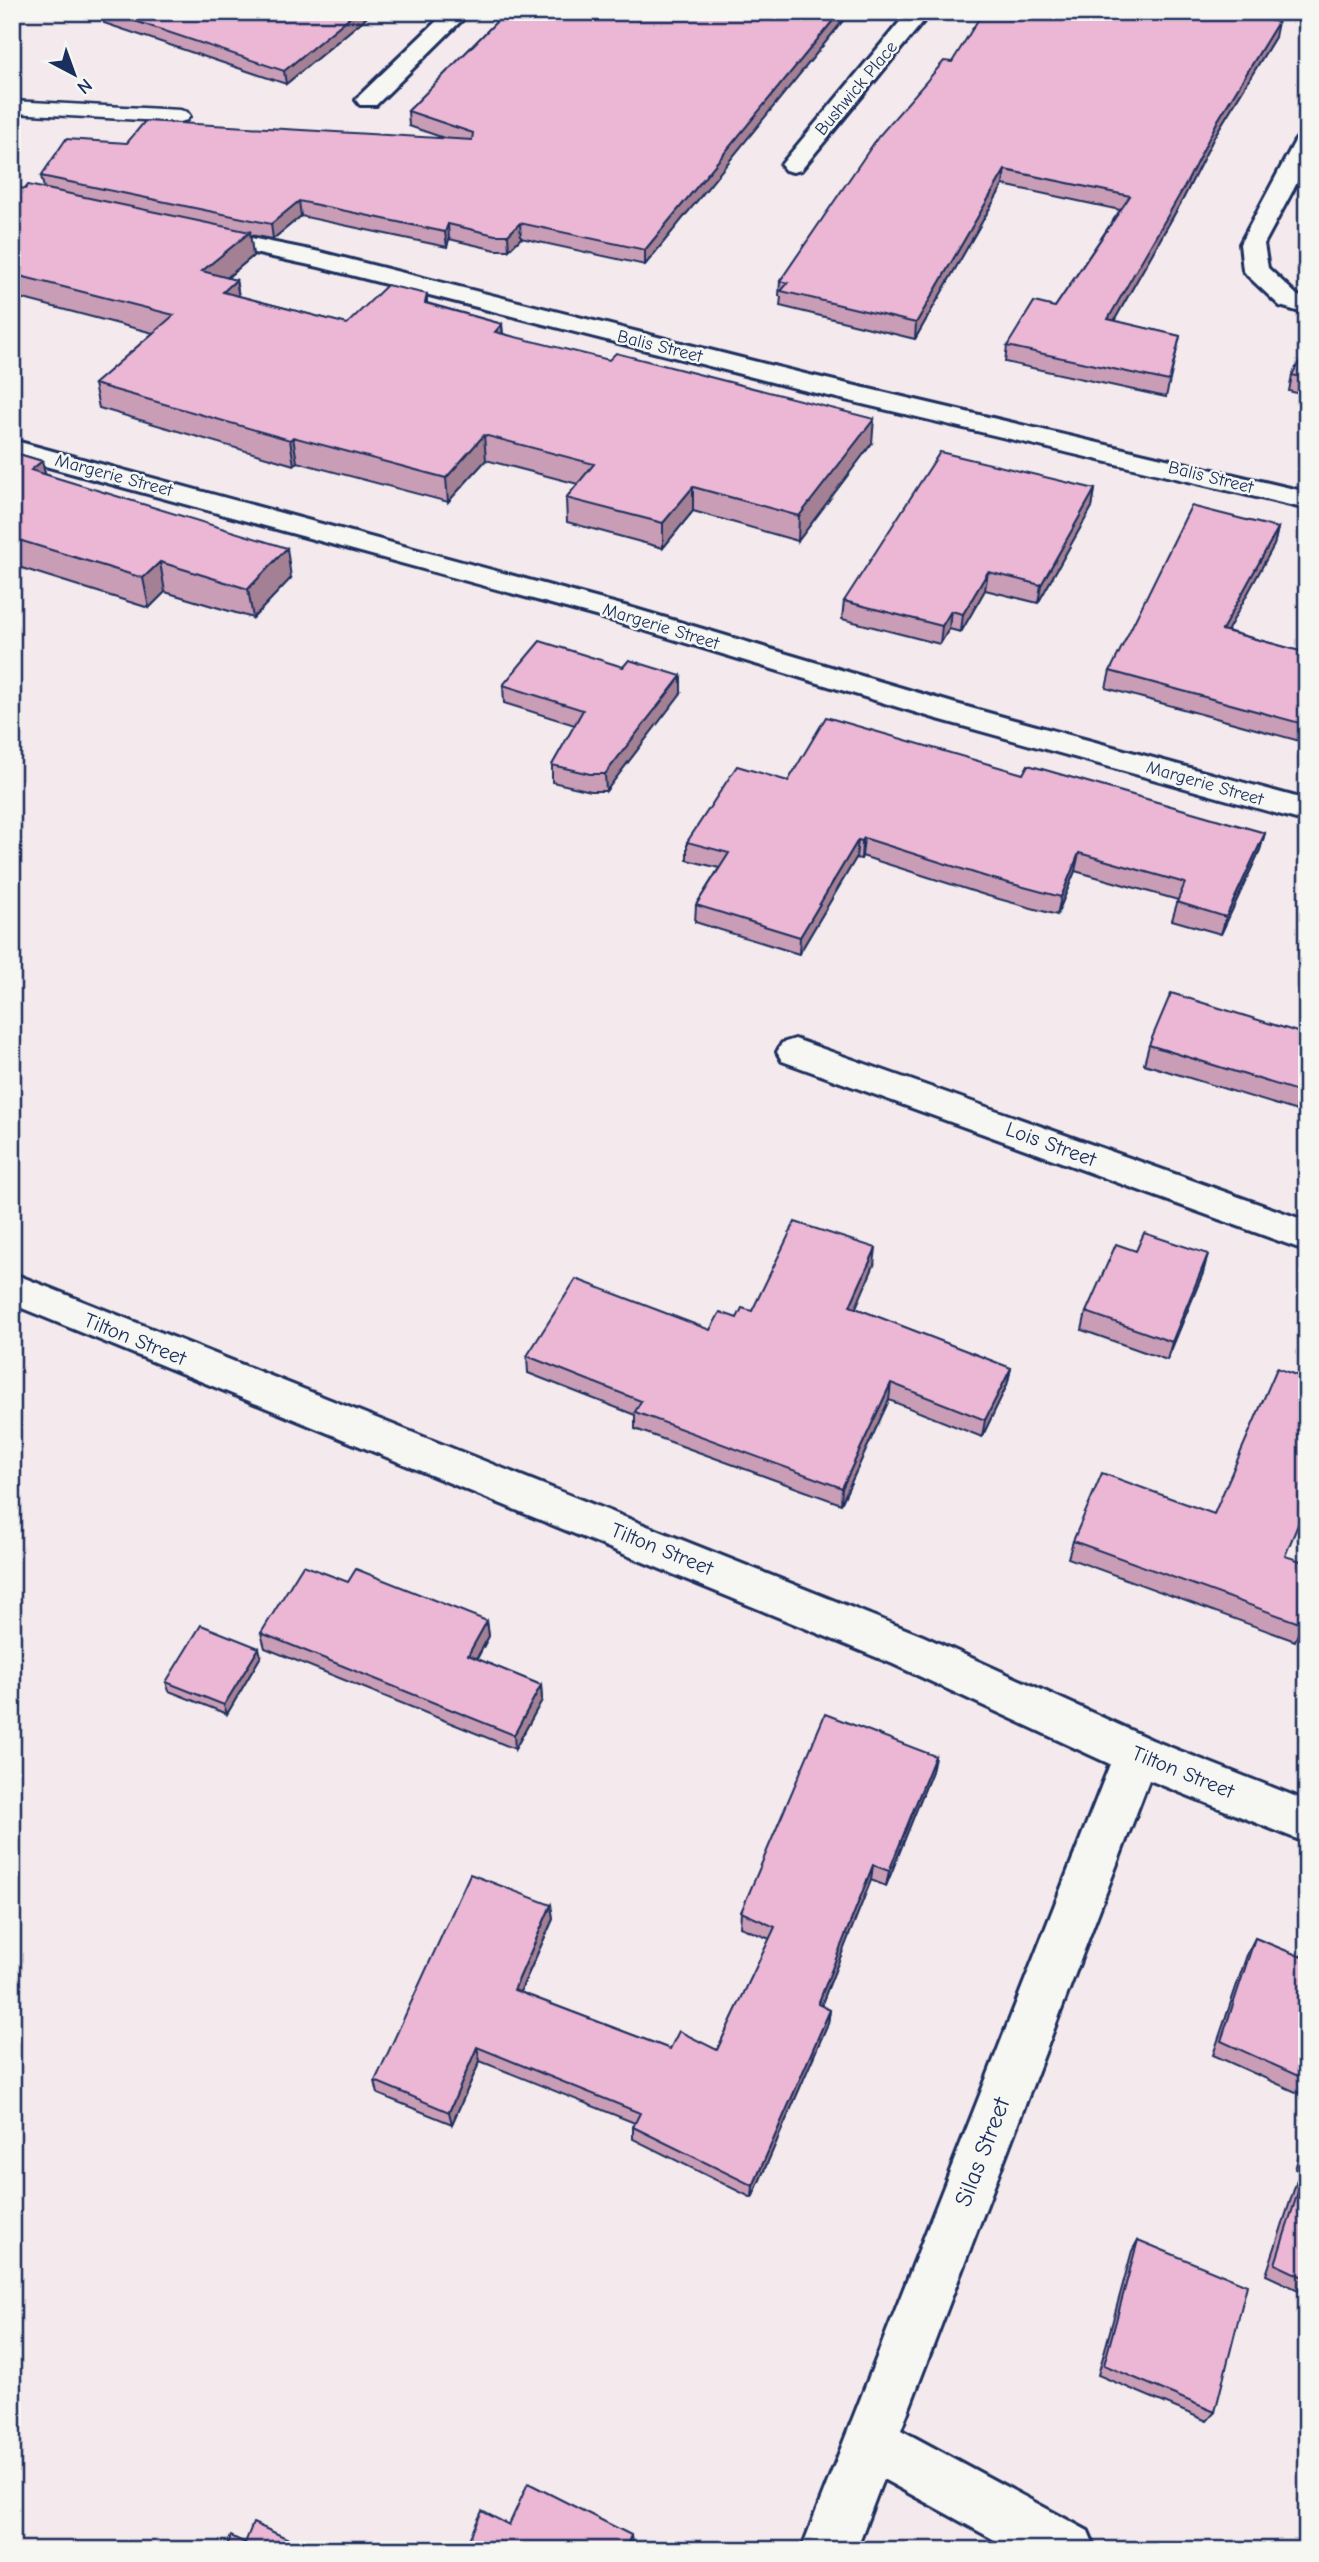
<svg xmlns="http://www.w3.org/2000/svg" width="1319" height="2562" viewBox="0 0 1319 2562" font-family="'Comic Neue',sans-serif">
	<rect width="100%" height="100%" fill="#f4e9ec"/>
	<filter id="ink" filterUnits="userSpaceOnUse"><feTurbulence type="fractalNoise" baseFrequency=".0143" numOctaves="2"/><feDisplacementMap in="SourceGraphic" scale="14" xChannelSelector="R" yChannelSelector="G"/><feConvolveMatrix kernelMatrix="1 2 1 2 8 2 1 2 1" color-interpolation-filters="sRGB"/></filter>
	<g filter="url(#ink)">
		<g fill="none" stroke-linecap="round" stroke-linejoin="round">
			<defs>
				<path id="lane" d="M 12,101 L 180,110 L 187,112 L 190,116 L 187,120 L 180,122 L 12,113 Z"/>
				<path id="street" d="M 446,12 L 470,12 L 376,105 L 360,105 L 356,100 L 360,95 Z
					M 908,12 L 931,12 L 801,170 L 793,172 L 785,170 L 781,165 L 785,160 Z
					M 1307,134 L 1307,164 L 1264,244 L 1268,268 L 1298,296 L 1307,298 L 1307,314 L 1280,306 L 1247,275 L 1243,270 L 1240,244 L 1295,141 L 1299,136 Z
					M 202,228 L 320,252 L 805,374 L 1307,492 L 1307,509 L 803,390 L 319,267 L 193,240 L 190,235 L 193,230 Z
					M 12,440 L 632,608 L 956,704 L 1307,800 L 1307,822 L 934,718 L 610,620 L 12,457 Z
					M 795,1039 L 1307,1221 L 1307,1251 L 782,1061 L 777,1052 L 782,1043 Z
					M 12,1273 L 923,1636 L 1152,1740 L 1307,1801 L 1307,1843 L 1149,1780 L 901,2430 L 1088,2531 L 1096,2550 L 1013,2550 L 883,2479 L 856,2550 L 801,2550 L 1110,1764 L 893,1664 L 12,1304 Z"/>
			</defs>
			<use href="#lane" stroke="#1b2f5e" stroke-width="5"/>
			<use href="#street" stroke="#1b2f5e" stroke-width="6"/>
			<use href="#lane" fill="#f6f6f2" fill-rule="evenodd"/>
			<use href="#street" fill="#f6f6f2" fill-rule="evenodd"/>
		</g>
		<path fill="#ca9db6" stroke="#1b2f5e" stroke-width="2" d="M 102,12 L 373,12 L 286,84 L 104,23 Z
			M 506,12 L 850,12 L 645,265 L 521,238 L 509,250 L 496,250 L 449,239 L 447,247 L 301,216 L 273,239 L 250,235 L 253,256 L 227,278 L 236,280 L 239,296 L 347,324 L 427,294 L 427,303 L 502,324 L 503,334 L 872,443 L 798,541 L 693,511 L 663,548 L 567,522 L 566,498 L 578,484 L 486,460 L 448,502 L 297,462 L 294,465 L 99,408 L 94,384 L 153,333 L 12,296 L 12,187 L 25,189 L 44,188 L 41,176 L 127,143 L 447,139 L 409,126 L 408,111 Z
			M 1236,14 L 1275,37 L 1215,135 L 1183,199 L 1114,321 L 1180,336 L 1166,397 L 1005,362 L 1007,346 L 1055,307 L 1120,210 L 1003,185 L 915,339 L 780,306 L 781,297 L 779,296 L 780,281 L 952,62 Z
			M 1307,348 L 1307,396 L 1289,391 L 1292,375 Z
			M 12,452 L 42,461 L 45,474 L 291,578 L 253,618 L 165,592 L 149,608 L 12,565 Z
			M 1095,489 L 1092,507 L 1038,603 L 985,590 L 961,632 L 949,629 L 940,644 L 842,619 L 844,601 Z
			M 1278,528 L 1274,545 L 1227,631 L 1307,653 L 1307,743 L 1106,688 L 1110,671 Z
			M 503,685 L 681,693 L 606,791 L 591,791 L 552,782 L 552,765 L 575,725 L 504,703 Z
			M 1023,774 L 1265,833 L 1260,850 L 1221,934 L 1172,920 L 1178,900 L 1075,871 L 1057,915 L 988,896 L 862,856 L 861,859 L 856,858 L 799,954 L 695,922 L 696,905 L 719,868 L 687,860 L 687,842 L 788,781 Z
			M 1307,1035 L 1307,1114 L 1144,1064 L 1149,1045 Z
			M 874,1265 L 855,1308 L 1011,1368 L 1007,1385 L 982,1437 L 889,1400 L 841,1504 L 635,1429 L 635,1415 L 528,1373 L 527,1356 L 710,1330 L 752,1311 Z
			M 1203,1273 L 1167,1360 L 1082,1330 L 1086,1312 Z
			M 1073,1541 L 1285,1556 L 1302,1624 L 1295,1641 L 1068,1558 Z
			M 348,1582 L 487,1621 L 489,1636 L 477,1659 L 541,1685 L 542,1700 L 515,1749 L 265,1648 L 261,1633 Z
			M 261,1656 L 227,1714 L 169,1691 L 166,1682 Z
			M 935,1756 L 932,1771 L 886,1886 L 871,1880 L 821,2006 L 830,2010 L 828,2023 L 752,2198 L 633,2139 L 633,2127 L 635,2123 L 480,2061 L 452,2124 L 378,2094 L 375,2081 L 551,1905 L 553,1919 L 520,1992 L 670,2049 L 717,2050 L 770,1939 L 740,1927 L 741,1912 Z
			M 1255,1938 L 1301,1957 L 1307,1941 L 1307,2097 L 1213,2055 L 1248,1952 Z
			M 1307,2131 L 1307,2294 L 1266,2275 L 1300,2171 L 1295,2169 Z
			M 1138,2240 L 1215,2412 L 1207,2421 L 1098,2375 L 1132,2251 Z"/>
		<path fill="#a48094" stroke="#1b2f5e" stroke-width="2" d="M 356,12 L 373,12 L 286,84 L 284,71 Z
			M 840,12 L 850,12 L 645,265 L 645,250 Z
			M 1278,22 L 1275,37 L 1215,135 L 1183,199 L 1106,335 L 1108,319 L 1218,120 Z
			M 1005,170 L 1003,185 L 915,339 L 916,323 Z
			M 299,201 L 301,216 L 273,239 L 271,224 Z
			M 520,223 L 521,238 L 509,250 L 508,235 Z
			M 448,224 L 449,239 L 447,247 L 445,232 Z
			M 250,232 L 253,256 L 206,295 L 202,271 Z
			M 236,280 L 240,304 L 223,292 Z
			M 502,324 L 503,348 L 495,332 Z
			M 874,419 L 872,443 L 798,541 L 799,516 Z
			M 484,435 L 486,460 L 448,502 L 446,478 Z
			M 293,437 L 297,462 L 294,465 L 290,440 Z
			M 42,461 L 49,491 L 31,470 Z
			M 693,487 L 693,511 L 663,548 L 663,523 Z
			M 1095,489 L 1092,507 L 1038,603 L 1041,585 Z
			M 1278,528 L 1274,545 L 1218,648 L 1222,630 Z
			M 287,548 L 291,578 L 253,618 L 248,589 Z
			M 160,562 L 165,592 L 149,608 L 143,578 Z
			M 988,572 L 985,590 L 961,632 L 963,614 Z
			M 951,611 L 949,629 L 940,644 L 942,626 Z
			M 681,676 L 681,693 L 606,791 L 605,774 Z
			M 1265,833 L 1260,850 L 1221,934 L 1226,917 Z
			M 864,838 L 862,856 L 861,859 L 862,841 Z
			M 858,840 L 856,858 L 799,954 L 800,937 Z
			M 1079,853 L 1075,871 L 1057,915 L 1061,897 Z
			M 876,1248 L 874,1265 L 849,1324 L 850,1306 Z
			M 1208,1254 L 1203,1273 L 1167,1360 L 1172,1342 Z
			M 1011,1368 L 1007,1385 L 982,1437 L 985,1420 Z
			M 891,1383 L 889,1400 L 841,1504 L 842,1488 Z
			M 487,1621 L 489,1636 L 470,1670 L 468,1655 Z
			M 259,1648 L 261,1656 L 227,1714 L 224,1705 Z
			M 541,1685 L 542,1700 L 515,1749 L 514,1735 Z
			M 935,1756 L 932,1771 L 886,1886 L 889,1871 Z
			M 873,1865 L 871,1880 L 816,2018 L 818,2004 Z
			M 551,1905 L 553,1919 L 515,2003 L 514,1990 Z
			M 830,2010 L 828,2023 L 752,2198 L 753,2186 Z
			M 477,2047 L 480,2061 L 452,2124 L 449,2112 Z
			M 631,2535 L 632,2543 L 629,2550 L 625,2550 Z"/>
		<path fill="#ebb7d4" stroke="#1b2f5e" stroke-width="2" d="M 108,12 L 356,12 L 284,71 Z
			M 506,12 L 840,12 L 645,250 L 520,223 L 508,235 L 495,235 L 448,224 L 445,232 L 299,201 L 271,224 L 41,176 L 66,139 L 127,143 L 145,121 L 472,140 L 473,133 L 408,111 Z
			M 983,12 L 1231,12 L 1278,22 L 1218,120 L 1186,184 L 1108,319 L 1180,336 L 1169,381 L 1007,346 L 1034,302 L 1055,307 L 1130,196 L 1005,170 L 916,323 L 781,291 L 788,283 L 780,281 L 878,137 L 944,61 L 952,62 Z
			M 28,185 L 250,232 L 202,271 L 236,280 L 223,292 L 347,324 L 387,285 L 427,294 L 425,303 L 502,324 L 495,332 L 609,360 L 616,353 L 874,419 L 799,516 L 693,487 L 663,523 L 566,498 L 594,464 L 484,435 L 446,478 L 293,437 L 290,440 L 94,384 L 174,315 L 12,274 L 12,187 L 25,189 Z
			M 1307,348 L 1307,378 L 1292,375 Z
			M 12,452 L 42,461 L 31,470 L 287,548 L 248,589 L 160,562 L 143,578 L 12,538 Z
			M 940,452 L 1095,489 L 1041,585 L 988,572 L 963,614 L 951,611 L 942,626 L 844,601 Z
			M 1191,506 L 1278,528 L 1222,630 L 1307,653 L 1307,725 L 1110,671 Z
			M 540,641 L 623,667 L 629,660 L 681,676 L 605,774 L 590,774 L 552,765 L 583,710 L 503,685 Z
			M 826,717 L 1023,774 L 1028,765 L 1265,833 L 1226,917 L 1177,902 L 1185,883 L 1079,853 L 1061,897 L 990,878 L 864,838 L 862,841 L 858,840 L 800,937 L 696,905 L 729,853 L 687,842 L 737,766 L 788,781 Z
			M 1171,993 L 1307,1035 L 1307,1094 L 1149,1045 Z
			M 795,1222 L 876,1248 L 850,1306 L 1011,1368 L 985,1420 L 891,1383 L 842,1488 L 635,1412 L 641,1401 L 527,1356 L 576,1279 L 710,1330 L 720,1312 L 737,1318 L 742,1308 L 752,1311 Z
			M 1144,1233 L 1208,1254 L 1172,1342 L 1086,1312 L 1116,1244 L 1136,1251 Z
			M 1277,1368 L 1307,1379 L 1307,1503 L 1285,1556 L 1307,1563 L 1307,1611 L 1302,1624 L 1073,1541 L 1102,1473 L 1214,1514 Z
			M 303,1565 L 348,1582 L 356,1569 L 487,1621 L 468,1655 L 541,1685 L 514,1735 L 261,1633 Z
			M 201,1625 L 259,1648 L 224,1705 L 166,1682 Z
			M 825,1714 L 935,1756 L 889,1871 L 873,1865 L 818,2004 L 830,2010 L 753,2186 L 633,2127 L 640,2113 L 477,2047 L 449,2112 L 375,2081 L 470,1874 L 551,1905 L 514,1990 L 670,2049 L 679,2031 L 717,2050 L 775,1927 L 741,1912 Z
			M 1255,1938 L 1304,1958 L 1307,1950 L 1307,2080 L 1221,2041 Z
			M 1307,2146 L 1307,2158 L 1303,2156 Z
			M 1307,2164 L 1307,2279 L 1275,2264 Z
			M 1138,2240 L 1247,2285 L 1215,2412 L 1104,2365 Z
			M 528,2483 L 631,2535 L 625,2550 L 464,2550 L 482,2511 L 509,2525 Z
			M 253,2523 L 313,2550 L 225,2550 L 231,2536 L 245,2543 Z"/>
	</g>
	<g text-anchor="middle" stroke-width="5" stroke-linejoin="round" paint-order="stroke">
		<g font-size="18" fill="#1b2f5e" stroke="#f6f6f2">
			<text transform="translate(856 88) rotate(-50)" y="6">Bushwick Place</text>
			<text transform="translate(660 346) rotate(14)" y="6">Balis Street</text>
			<text transform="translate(114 475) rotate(15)" y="6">Margerie Street</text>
			<text transform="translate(1211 477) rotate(14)" y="6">Balis Street</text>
			<text transform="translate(661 626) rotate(17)" y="6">Margerie Street</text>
			<text transform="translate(1205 783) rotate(16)" y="6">Margerie Street</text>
		</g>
		<g font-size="21" fill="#1b2f5e" stroke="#f6f6f2">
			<text transform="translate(1051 1144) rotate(20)" y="7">Lois Street</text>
			<text transform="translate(135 1339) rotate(22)" y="7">Tilton Street</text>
			<text transform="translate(662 1549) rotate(22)" y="7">Tilton Street</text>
			<text transform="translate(1183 1772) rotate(22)" y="7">Tilton Street</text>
		</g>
		<g font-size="24" fill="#1b2f5e" stroke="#f6f6f2">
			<text transform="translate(982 2152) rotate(-69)" y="8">Silas Street</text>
		</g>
	</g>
	<rect width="1319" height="2562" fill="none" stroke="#f6f6f2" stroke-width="42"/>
	<rect x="21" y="21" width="1277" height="2520" fill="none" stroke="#1b2f5e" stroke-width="2.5" filter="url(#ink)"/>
	<g transform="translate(74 74) rotate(139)" stroke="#f6f6f2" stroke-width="5" paint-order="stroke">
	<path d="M0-5L12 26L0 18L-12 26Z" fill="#1b2f5e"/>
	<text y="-10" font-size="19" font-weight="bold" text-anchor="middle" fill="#1b2f5e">N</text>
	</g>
</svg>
